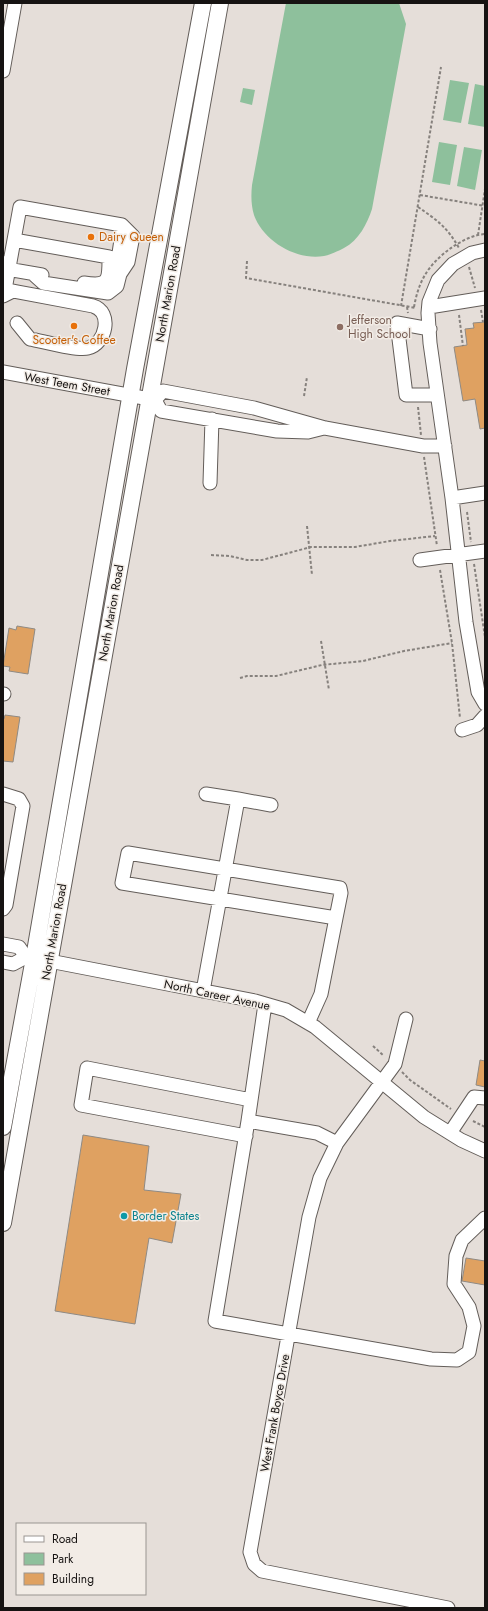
<svg xmlns="http://www.w3.org/2000/svg" width="488" height="1611" viewBox="0 0 488 1611" font-family="Jost,sans-serif">
	<rect width="100%" height="100%" fill="#e5ded9"/>
	<path fill="#8ec09c" d="M 286,3 L 399,3 L 406,24 L 372,209 C 367,224 359,240 344,248 C 338,251 330,255 324,256 C 297,261 263,241 254,215 C 251,205 251,195 252,185 Z
		M 450,80 L 469,83 L 461,123 L 443,120 Z
		M 475,84 L 485,86 L 485,127 L 468,124 Z
		M 243,88 L 255,90 L 252,105 L 240,102 Z
		M 439,142 L 457,145 L 450,185 L 432,182 Z
		M 464,147 L 482,150 L 475,190 L 457,186 Z"/>
	<path fill="#dfa161" stroke="#8f8a84" d="M 485,322 L 485,428 L 480,429 L 475,399 L 463,401 L 454,347 L 467,345 L 465,329 L 474,328 L 473,323 Z
		M 17,626 L 35,629 L 28,674 L 9,671 L 10,667 L 3,666 L 9,628 L 16,630 Z
		M 5,715 L 20,717 L 13,762 L 3,761 L 3,719 L 4,719 Z
		M 480,1060 L 485,1061 L 485,1087 L 476,1085 Z
		M 83,1135 L 149,1146 L 144,1190 L 181,1194 L 172,1243 L 149,1238 L 135,1324 L 55,1311 Z
		M 466,1258 L 485,1261 L 485,1285 L 462,1281 Z"/>
	<g fill="none" stroke-linecap="round" stroke-linejoin="round">
		<defs>
			<path id="minor" d="M 3,71 L 15,3
				M 14,240 L 109,257 C 109,279 110,287 84,283
				M 485,250 L 472,253 L 453,264 L 438,280 L 429,302 L 428,313 L 430,343 L 452,498 L 466,622 L 478,692 L 485,704
				M 3,263 L 9,264 L 13,270 L 42,275
				M 120,274 C 115,258 123,241 122,225
				M 4,295 L 20,207 L 122,225 L 133,236 L 128,262 L 120,274 L 117,286 L 108,293 L 43,283 L 33,274
				M 3,296 L 13,291 L 18,292 L 93,306 C 113,312 106,344 88,348 C 77,351 42,341 30,339 L 17,323
				M 429,307 L 485,298
				M 430,329 L 397,323 L 406,395 L 437,395
				M 3,372 L 155,400
				M 155,400 L 163,391 L 254,408 L 325,428 L 423,446 L 445,446
				M 155,400 L 161,411 L 277,431 L 308,432 L 324,428
				M 210,483 L 212,419
				M 452,498 L 485,493
				M 420,560 L 485,551
				M 3,694 L 4,694
				M 462,730 L 477,725 L 485,716
				M 3,794 L 19,799 L 23,806 L 6,905 L 3,909
				M 206,794 L 238,799
				M 3,944 L 19,947 L 26,957
				M 3,962 L 13,964 L 26,957 L 34,958 L 255,1001 L 286,1010 L 315,1027 L 424,1117 L 461,1140 L 485,1151
				M 203,991 L 238,799 L 271,805
				M 265,1004 L 248,1121 L 317,1133 L 337,1143
				M 406,1019 L 395,1064 L 337,1143 L 320,1178 L 309,1217 L 250,1552 L 254,1564 L 262,1571 L 448,1608
				M 308,1023 L 321,994 L 336,918 L 122,883 L 128,853 L 340,888 L 341,893 L 336,918
				M 248,1121 L 215,1321 L 431,1359 L 457,1360 L 469,1352 L 474,1326 L 469,1307 L 454,1284 L 456,1256 L 462,1240 L 485,1218
				M 450,1133 L 474,1097 L 485,1098
				M 246,1136 L 81,1105 L 87,1068 L 251,1100"/>
			<path id="major" d="M 3,1127 L 34,958 L 135,369 L 203,3
				M 3,1223 L 220,3"/>
		</defs>
		<use href="#minor" stroke="#635d59" stroke-width="15"/>
		<use href="#major" stroke="#635d59" stroke-width="18"/>
		<path stroke="#86817d" stroke-width="2" stroke-dasharray="3 2" stroke-linecap="butt" d="M 420,195 L 485,206
			M 418,207 C 437,220 447,227 459,248
			M 478,235 L 485,189
			M 247,261 L 246,278 L 416,308
			M 469,267 L 475,288
			M 401,306 L 441,67
			M 407,307 L 408,313
			M 414,307 C 416,296 419,285 425,275 C 435,257 464,235 485,234
			M 481,310 L 483,322
			M 459,315 L 463,346
			M 304,396 L 307,377
			M 418,407 L 421,435
			M 424,457 L 437,546
			M 467,512 L 471,542
			M 307,526 L 312,575
			M 211,555 L 230,556 L 247,560 L 262,560 L 311,547 L 355,547 L 390,541 L 435,536
			M 474,564 L 485,637
			M 440,570 L 452,643 L 460,718
			M 321,641 L 329,690
			M 240,678 L 247,676 L 276,676 L 322,665 L 363,661 L 404,651 L 452,643
			M 373,1046 L 384,1056
			M 402,1072 L 410,1080 L 451,1109
			M 473,1121 L 485,1127"/>
		<use href="#minor" stroke="#fff" stroke-width="13"/>
		<use href="#major" stroke="#fff" stroke-width="16"/>
	</g>
	<g fill="#e8710a" stroke="#f2ece6" stroke-width="1.5">
		<circle cx="91" cy="237" r="4"/>
		<circle cx="74" cy="326" r="4"/>
	</g>
	<circle fill="#8d6e63" stroke="#f2ece6" stroke-width="1.5" cx="340" cy="327" r="4"/>
	<circle fill="#0f9aa8" stroke="#f2ece6" stroke-width="1.5" cx="124" cy="1216" r="4"/>
	<g text-anchor="middle" stroke-width="3" stroke-linejoin="round" paint-order="stroke">
		<g font-size="12" fill="#c56008" stroke="#f2ece6" text-anchor="start">
			<text x="99" y="241">Dairy Queen</text>
			<text x="74" y="344" text-anchor="middle">Scooter's Coffee</text>
		</g>
		<g font-size="12" fill="#161312" stroke="#f2ece6">
			<text transform="translate(168 294) rotate(-80)" y="4">North Marion Road</text>
			<text transform="translate(67 384) rotate(10)" y="4">West Teem Street</text>
			<text transform="translate(111 613) rotate(-80)" y="4">North Marion Road</text>
			<text transform="translate(54 932) rotate(-80)" y="4">North Marion Road</text>
			<text transform="translate(217 995) rotate(12)" y="4">North Career Avenue</text>
			<text transform="translate(275 1413) rotate(-80)" y="4">West Frank Boyce Drive</text>
		</g>
		<g font-size="12" fill="#785e54" stroke="#f2ece6" text-anchor="start">
			<text x="348" y="324">Jefferson<tspan x="348" dy="14">High School</tspan></text>
		</g>
		<g font-size="12" fill="#0d838f" stroke="#f2ece6" text-anchor="start">
			<text x="132" y="1220">Border States</text>
		</g>
	</g>
	<rect width="488" height="1611" fill="none" stroke="#161312" stroke-width="8"/>
	<rect x="16" y="1523" width="130" height="72" fill="#f2ece6" stroke="#9a9591"/>
	<rect x="24" y="1536" width="20" height="6" fill="#ffffff" stroke="#9a9591"/>
	<text x="52" y="1543" font-size="12" fill="#161312">Road</text>
	<rect x="24" y="1553" width="20" height="12" fill="#8ec09c" stroke="#9a9591"/>
	<text x="52" y="1563" font-size="12" fill="#161312">Park</text>
	<rect x="24" y="1573" width="20" height="12" fill="#dfa161" stroke="#9a9591"/>
	<text x="52" y="1583" font-size="12" fill="#161312">Building</text>
</svg>
